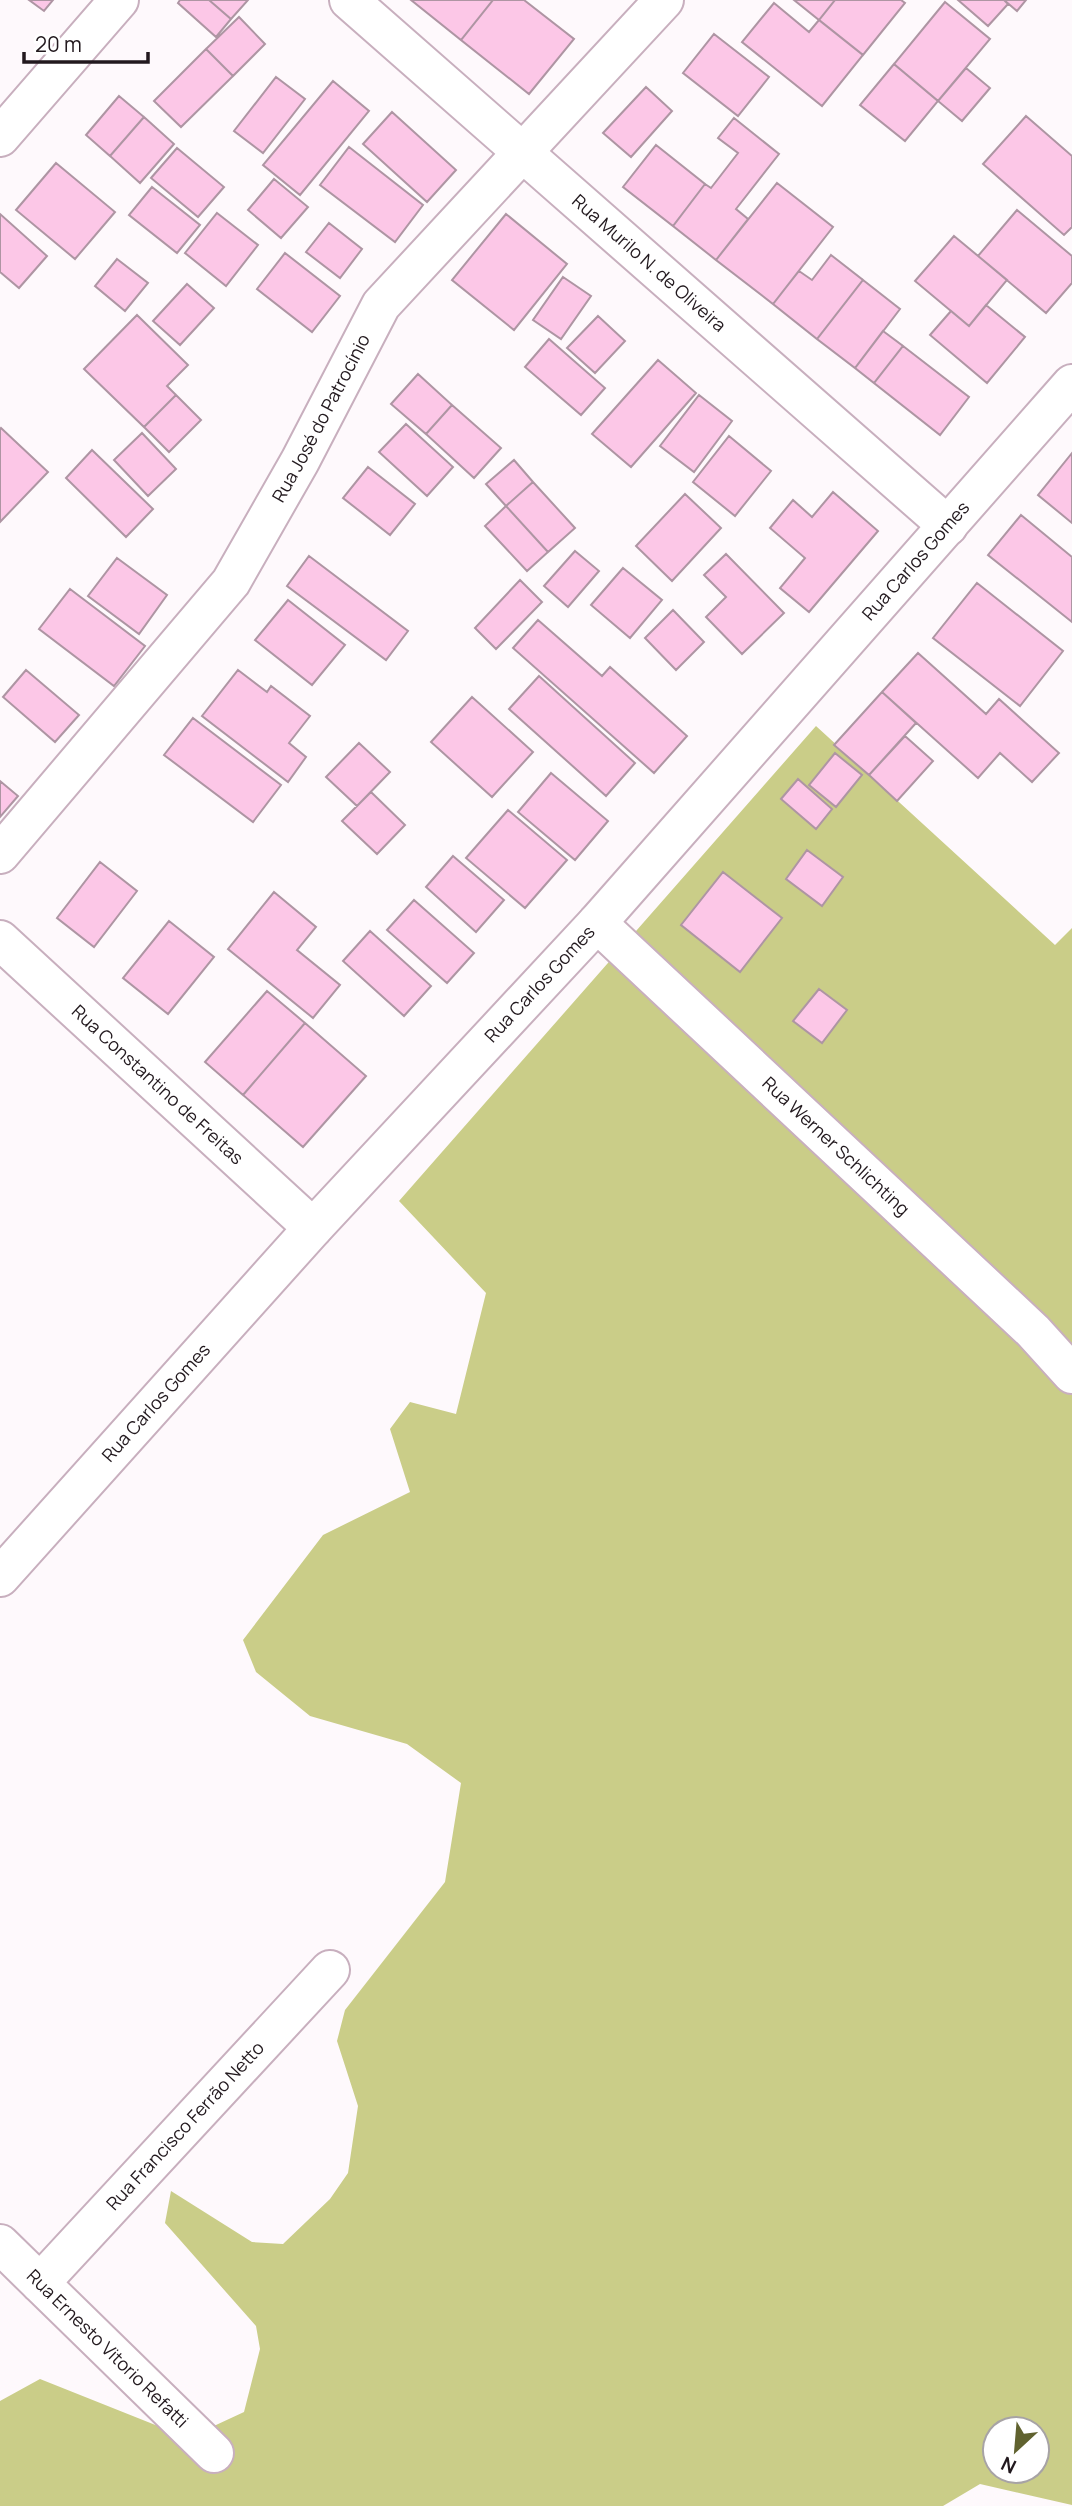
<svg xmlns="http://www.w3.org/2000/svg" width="1072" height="2506" viewBox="0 0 1072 2506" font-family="Manrope,sans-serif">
	<rect width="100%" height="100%" fill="#fef9fc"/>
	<path fill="#cacd88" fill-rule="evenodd" d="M 816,726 L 1055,945 L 1072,928 L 1072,2505 L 980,2484 L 943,2506 L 0,2506 L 0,2401 L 40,2379 L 188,2438 L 244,2412 L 260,2349 L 256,2326 L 165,2223 L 171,2191 L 252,2242 L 283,2244 L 330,2199 L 348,2173 L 358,2106 L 337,2041 L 345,2010 L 445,1882 L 461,1783 L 407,1744 L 310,1716 L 256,1672 L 243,1640 L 323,1535 L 410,1492 L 390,1429 L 410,1402 L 456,1414 L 486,1293 L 399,1201 ZM 995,2429 L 1037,2429 L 1037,2471 L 995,2471 Z"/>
	<path fill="#fcc7e7" stroke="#ae95a3" stroke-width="2" d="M 29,0 L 53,0 L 44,11 Z
		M 180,0 L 209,0 L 231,19 L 216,37 L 178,3 Z
		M 209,0 L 248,0 L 231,19 Z
		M 411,0 L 493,0 L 461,40 Z
		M 493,0 L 524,0 L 574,39 L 529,94 L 461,40 Z
		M 794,0 L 835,0 L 819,20 Z
		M 835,0 L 901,0 L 905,3 L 863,55 L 819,20 Z
		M 958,0 L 1004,0 L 1008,4 L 988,26 Z
		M 1004,0 L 1026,0 L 1017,11 Z
		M 945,2 L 990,39 L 938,101 L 894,64 Z
		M 774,3 L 809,32 L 819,20 L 863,55 L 822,106 L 742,42 Z
		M 239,17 L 265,44 L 233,76 L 206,49 Z
		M 714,34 L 769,77 L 738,116 L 683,73 Z
		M 206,49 L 233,76 L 181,127 L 154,101 Z
		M 894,64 L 938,101 L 905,141 L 860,105 Z
		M 966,68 L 990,88 L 962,121 L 938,101 Z
		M 276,77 L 305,99 L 263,153 L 234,131 Z
		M 333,81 L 369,111 L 300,195 L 263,165 Z
		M 646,87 L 672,111 L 631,157 L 603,133 Z
		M 119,96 L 144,117 L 110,156 L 86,135 Z
		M 392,112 L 456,170 L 427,202 L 363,144 Z
		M 1026,116 L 1072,156 L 1072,227 L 1064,235 L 983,164 Z
		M 144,117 L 174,144 L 140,183 L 110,156 Z
		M 734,118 L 779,154 L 736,209 L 748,219 L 716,260 L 673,226 L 705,184 L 711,188 L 738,153 L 718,138 Z
		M 656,145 L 705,184 L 673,226 L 623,187 Z
		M 349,147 L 423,205 L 395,242 L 320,185 Z
		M 177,148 L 224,187 L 198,217 L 151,178 Z
		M 56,163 L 115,212 L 75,259 L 16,210 Z
		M 274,179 L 308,207 L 281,238 L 248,210 Z
		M 777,183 L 833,227 L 773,304 L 716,260 Z
		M 152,187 L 200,225 L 177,253 L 129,215 Z
		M 1017,210 L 1072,256 L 1072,283 L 1046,313 L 978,256 Z
		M 217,213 L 258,245 L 226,286 L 185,253 Z
		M 0,214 L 47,256 L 19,288 L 0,272 Z
		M 506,214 L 567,264 L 514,330 L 452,280 Z
		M 329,223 L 362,249 L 340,278 L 306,252 Z
		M 954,236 L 1007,280 L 969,326 L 915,281 Z
		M 285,253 L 340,296 L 312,332 L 257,289 Z
		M 831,255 L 863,280 L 817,339 L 773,304 L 799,271 L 812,280 Z
		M 117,259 L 148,283 L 125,311 L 95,286 Z
		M 563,277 L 591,296 L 561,339 L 533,320 Z
		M 863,280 L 900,309 L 855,368 L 817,339 Z
		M 187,284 L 214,308 L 180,345 L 153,321 Z
		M 986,305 L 1025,337 L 987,383 L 930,335 L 951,311 L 969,326 Z
		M 137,315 L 188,365 L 167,386 L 176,395 L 144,427 L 84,369 Z
		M 598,316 L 625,341 L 595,373 L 567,348 Z
		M 883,331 L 903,346 L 874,383 L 855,368 Z
		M 549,339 L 605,388 L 581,415 L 525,367 Z
		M 903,346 L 969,397 L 940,435 L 874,383 Z
		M 658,360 L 696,393 L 631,467 L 592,434 Z
		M 418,374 L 452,405 L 426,434 L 391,404 Z
		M 176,395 L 201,420 L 169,452 L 144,427 Z
		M 699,395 L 732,421 L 694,472 L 660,446 Z
		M 452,405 L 501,448 L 474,478 L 426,434 Z
		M 406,424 L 453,467 L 427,496 L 379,452 Z
		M 1,428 L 48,472 L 0,522 L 0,429 Z
		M 142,433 L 176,469 L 148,496 L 114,460 Z
		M 729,436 L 771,471 L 735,516 L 693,482 Z
		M 92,450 L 153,509 L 126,537 L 66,478 Z
		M 1072,453 L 1072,523 L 1038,495 Z
		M 514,460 L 533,482 L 506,506 L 486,484 Z
		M 368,467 L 415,504 L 390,535 L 343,498 Z
		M 533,482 L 575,528 L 548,552 L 506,506 Z
		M 833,492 L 878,531 L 809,612 L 780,588 L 805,558 L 770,528 L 793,500 L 812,517 Z
		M 685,494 L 721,528 L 672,581 L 636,546 Z
		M 506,506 L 548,552 L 527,571 L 485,526 Z
		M 1021,515 L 1072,557 L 1072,622 L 988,555 Z
		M 575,551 L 599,571 L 568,607 L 544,586 Z
		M 726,554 L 784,613 L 742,654 L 706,617 L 726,597 L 704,575 Z
		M 309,556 L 408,631 L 386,660 L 287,586 Z
		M 117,558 L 167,595 L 139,634 L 88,596 Z
		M 623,568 L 662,600 L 630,638 L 591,605 Z
		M 520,580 L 542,602 L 496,649 L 475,628 Z
		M 977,583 L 1063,651 L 1020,706 L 933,638 Z
		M 70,589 L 145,646 L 114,686 L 39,629 Z
		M 288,600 L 345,645 L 312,685 L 255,640 Z
		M 673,610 L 704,642 L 676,670 L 645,638 Z
		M 538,620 L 602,676 L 610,667 L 687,736 L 654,773 L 513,648 Z
		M 918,653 L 986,714 L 999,699 L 1059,753 L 1032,782 L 1000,753 L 978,778 L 882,692 Z
		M 26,670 L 79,715 L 55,742 L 3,697 Z
		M 238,670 L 267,692 L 271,686 L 310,716 L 289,743 L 306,757 L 288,782 L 202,716 Z
		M 539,676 L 635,763 L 606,796 L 509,709 Z
		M 882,692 L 916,723 L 869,775 L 834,745 Z
		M 472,697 L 533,752 L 492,797 L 431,742 Z
		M 193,718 L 281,785 L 253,822 L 164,755 Z
		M 905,736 L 933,761 L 897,801 L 869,775 Z
		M 359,743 L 390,772 L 357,806 L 326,777 Z
		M 835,753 L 862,775 L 836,807 L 809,785 Z
		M 551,773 L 608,821 L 575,860 L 518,812 Z
		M 798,779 L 832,809 L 816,829 L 781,799 Z
		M 0,781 L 18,796 L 0,817 Z
		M 371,792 L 405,825 L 377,854 L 342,821 Z
		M 508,810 L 567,860 L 525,908 L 466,858 Z
		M 807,850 L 843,877 L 822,906 L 786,879 Z
		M 453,856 L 504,900 L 476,932 L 426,887 Z
		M 100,862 L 137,891 L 94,947 L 57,918 Z
		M 723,872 L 782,918 L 740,972 L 681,925 Z
		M 274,892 L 316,927 L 297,950 L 340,985 L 313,1018 L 228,949 Z
		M 414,900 L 474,953 L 447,983 L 387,930 Z
		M 169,921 L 214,957 L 168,1014 L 123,978 Z
		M 370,931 L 431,986 L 404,1016 L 343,961 Z
		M 819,989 L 847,1010 L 822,1043 L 793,1021 Z
		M 267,991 L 305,1023 L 243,1095 L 205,1062 Z
		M 305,1023 L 366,1076 L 303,1147 L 243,1095 Z"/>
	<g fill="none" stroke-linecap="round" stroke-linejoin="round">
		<defs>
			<g id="minor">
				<path id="s1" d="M 349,0 L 948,526"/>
				<path d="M 0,137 L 119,0"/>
				<path id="s2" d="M 0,854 L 231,582 L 300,461 L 381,305 L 664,0"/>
				<path id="s3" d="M 597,923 L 1033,1331 L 1072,1374"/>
				<path id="s4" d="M 0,940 L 313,1228"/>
				<path id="s5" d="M 0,1577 L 313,1228 L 597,923 L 1072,384"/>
				<path id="s6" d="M 0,2244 L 214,2453"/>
				<path id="s7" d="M 40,2283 L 330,1970"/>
			</g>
		</defs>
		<use href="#minor" stroke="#c8afbe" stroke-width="42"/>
		<use href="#minor" stroke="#fff" stroke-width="38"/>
	</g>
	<g text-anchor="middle" stroke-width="6" stroke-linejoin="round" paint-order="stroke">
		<g font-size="18" fill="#22191e" stroke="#fff">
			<text dy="6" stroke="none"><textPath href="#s1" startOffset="399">Rua Murilo N. de Oliveira</textPath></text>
			<text dy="6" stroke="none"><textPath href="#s2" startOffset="544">Rua José do Patrocínio</textPath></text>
			<text dy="6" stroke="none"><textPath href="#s5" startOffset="1368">Rua Carlos Gomes</textPath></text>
			<text dy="6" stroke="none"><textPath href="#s5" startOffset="802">Rua Carlos Gomes</textPath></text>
			<text dy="6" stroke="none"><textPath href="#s4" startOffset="214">Rua Constantino de Freitas</textPath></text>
			<text dy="6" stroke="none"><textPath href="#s3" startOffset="327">Rua Werner Schlichting</textPath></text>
			<text dy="6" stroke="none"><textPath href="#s5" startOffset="234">Rua Carlos Gomes</textPath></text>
			<text dy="6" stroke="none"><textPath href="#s7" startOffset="214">Rua Francisco Ferrão Netto</textPath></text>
			<text dy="6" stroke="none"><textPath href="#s6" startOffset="150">Rua Ernesto Vitorio Refatti</textPath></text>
		</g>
	</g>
	<g transform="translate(1016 2450) rotate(206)"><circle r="33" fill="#ffffff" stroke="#a7a3a5" stroke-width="2"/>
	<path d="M0-5L12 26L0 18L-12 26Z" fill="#60622f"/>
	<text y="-10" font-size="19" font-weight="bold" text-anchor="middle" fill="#22191e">N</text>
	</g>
	<path d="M24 52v10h124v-10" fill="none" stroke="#22191e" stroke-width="3.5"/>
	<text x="35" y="52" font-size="21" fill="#22191e" stroke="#ffffff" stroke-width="5" paint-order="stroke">20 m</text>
</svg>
